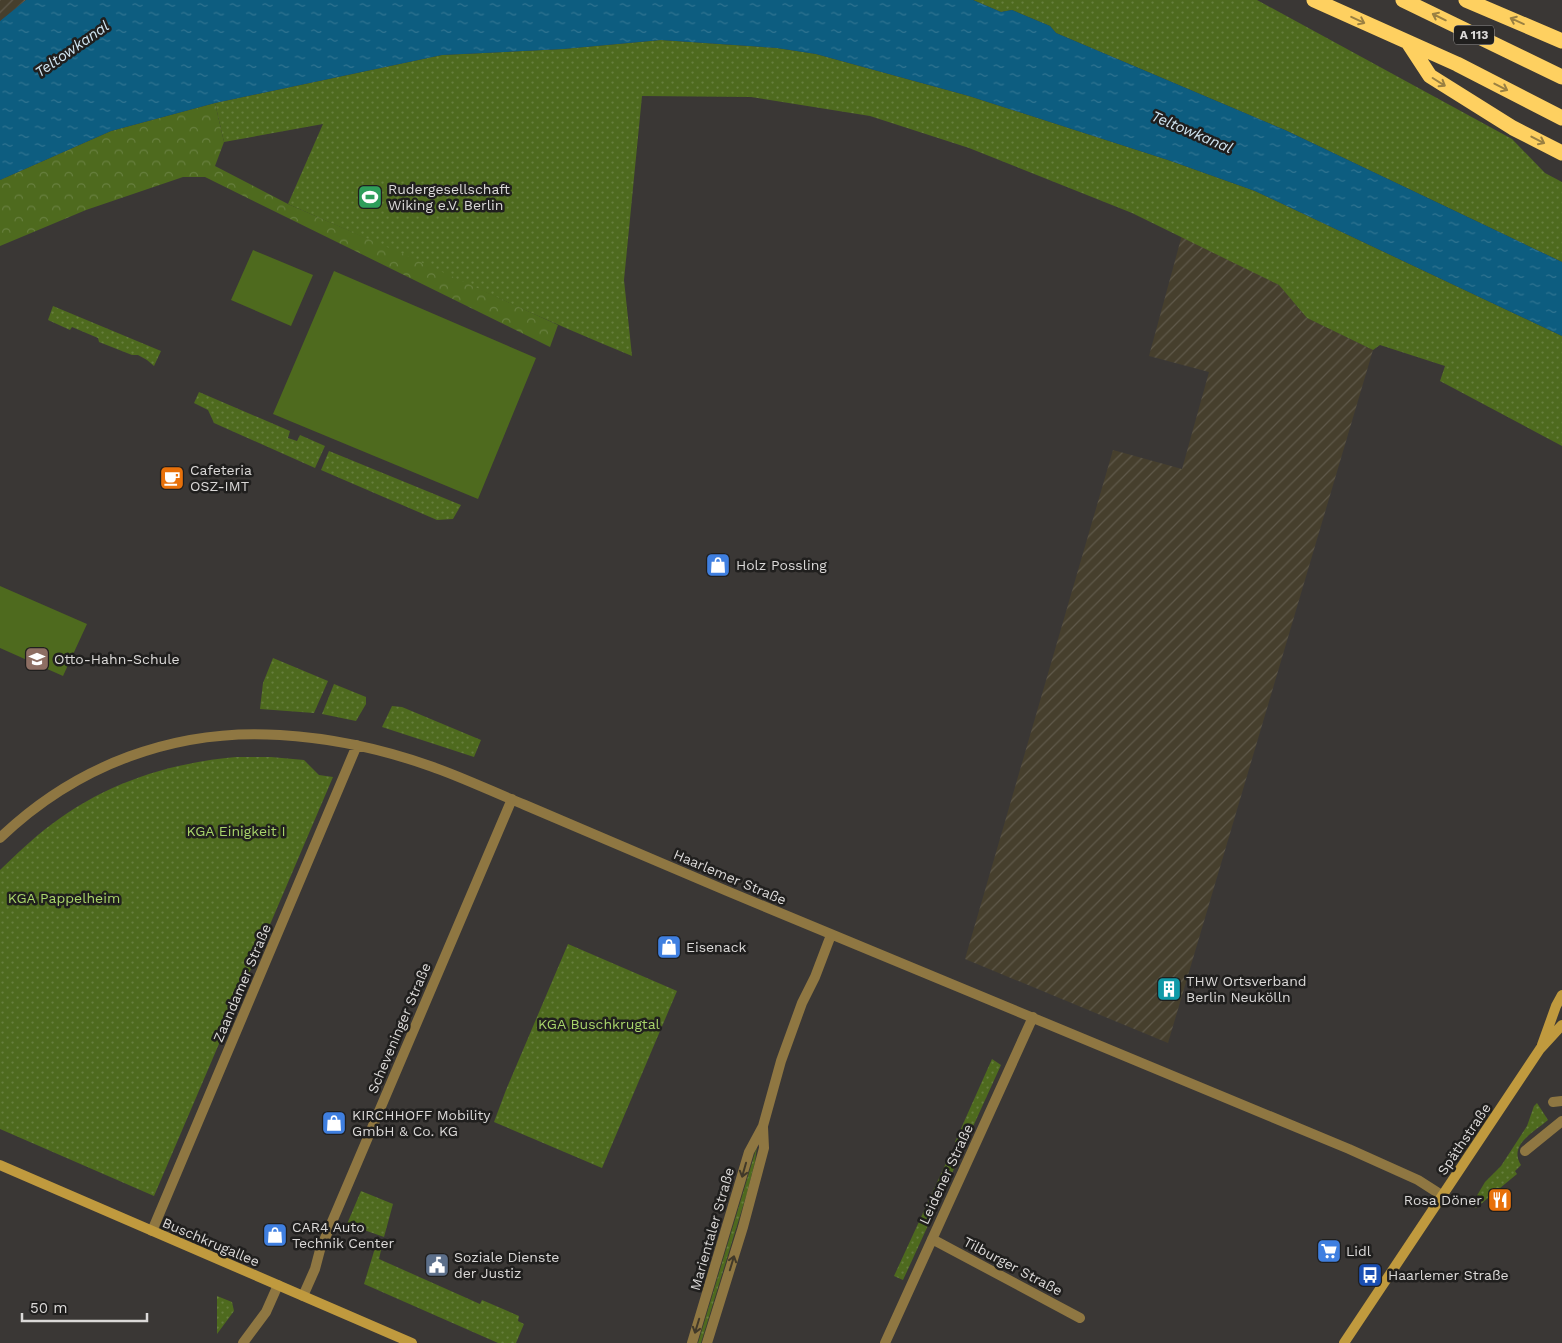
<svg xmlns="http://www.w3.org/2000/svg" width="1562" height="1343" viewBox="0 0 1562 1343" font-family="'Work Sans',sans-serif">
	<defs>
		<pattern id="industrial-furrows" width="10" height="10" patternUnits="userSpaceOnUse" patternTransform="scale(1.25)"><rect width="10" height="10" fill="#463f2d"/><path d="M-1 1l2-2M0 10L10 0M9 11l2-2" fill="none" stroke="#605a4b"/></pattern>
		<pattern id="green-dots" width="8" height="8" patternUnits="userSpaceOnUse" patternTransform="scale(1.25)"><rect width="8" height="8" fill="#4e6a1e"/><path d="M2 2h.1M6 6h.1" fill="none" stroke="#677f3e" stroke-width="1.8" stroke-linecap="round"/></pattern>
		<pattern id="forest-crowns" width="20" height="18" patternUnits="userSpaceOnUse" patternTransform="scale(1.25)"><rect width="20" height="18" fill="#4e6a1e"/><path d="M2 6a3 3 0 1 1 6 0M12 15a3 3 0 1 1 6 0" fill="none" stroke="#677f3e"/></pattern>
		<pattern id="water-ripples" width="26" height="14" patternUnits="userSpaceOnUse" patternTransform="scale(1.25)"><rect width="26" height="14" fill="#0d5d80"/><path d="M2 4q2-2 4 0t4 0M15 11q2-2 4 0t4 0" fill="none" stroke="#307491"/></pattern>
	</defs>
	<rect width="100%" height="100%" fill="#3a3735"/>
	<path fill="url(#industrial-furrows)" d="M 0,0 L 26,0 L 0,21 Z
		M 1182,235 L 1279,285 L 1307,318 L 1373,350 L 1168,1043 L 965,959 L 1113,450 L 1182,469 L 1209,372 L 1149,356 Z"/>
	<path fill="url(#green-dots)" d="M 973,0 L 1257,0 L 1512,139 L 1545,173 L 1562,182 L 1562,262 L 1285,130 L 1056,33 L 1050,26 L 1012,10 L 1001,12 Z
		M 661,40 L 777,48 L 816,54 L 969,96 L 1168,160 L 1255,191 L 1562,336 L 1562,446 L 1440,381 L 1445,366 L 1380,345 L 1373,350 L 1307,318 L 1279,285 L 1132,213 L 969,148 L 870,116 L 751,97 L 642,96 L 624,280 L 632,356 C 516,308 403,254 288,204 L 323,124 L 224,142 L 215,103 L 442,55 L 563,49 Z
		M 53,306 L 161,351 L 154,366 L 147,360 L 138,355 L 132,355 L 99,342 L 98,338 L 72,327 L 70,330 L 48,320 Z
		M 199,392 L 290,431 L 288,438 L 297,441 L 300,435 L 325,446 L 315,468 L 214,423 L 208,410 L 194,403 Z
		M 329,451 L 461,505 L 453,519 L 437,520 L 321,470 Z
		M 273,658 L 328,681 L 314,713 L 260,709 L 263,683 Z
		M 334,684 L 366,697 L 366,704 L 356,721 L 322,714 Z
		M 392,706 L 402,707 L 481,740 L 474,757 L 382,727 Z
		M 236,757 L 271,757 L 304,760 L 319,775 L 333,777 L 154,1196 L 0,1129 L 0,870 C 17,854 33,838 52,824 C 106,783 169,763 236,757 Z
		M 568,944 L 677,991 L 602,1168 L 494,1122 L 506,1090 Z
		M 992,1059 L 1001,1065 L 966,1142 L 955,1142 Z
		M 1537,1103 L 1548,1120 C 1534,1132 1508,1145 1521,1165 L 1515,1171 L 1517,1174 L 1476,1208 L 1472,1204 L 1485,1182 L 1501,1166 L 1527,1126 L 1534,1106 Z
		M 757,1146 L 755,1162 L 747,1193 L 701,1343 L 698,1343 Z
		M 952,1150 L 959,1158 L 903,1280 L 894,1276 Z
		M 361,1191 L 393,1204 L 384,1237 L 347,1224 Z
		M 376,1245 L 382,1246 L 379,1259 L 480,1304 L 482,1300 L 519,1316 L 518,1321 L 524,1324 L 516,1343 L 498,1343 L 364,1284 Z
		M 217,1296 L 232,1302 L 234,1311 L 217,1334 Z"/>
	<path fill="url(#forest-crowns)" d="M 215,103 L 224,142 L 215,166 L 288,204 L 403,254 L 558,325 L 550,347 L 205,177 L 183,177 L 86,210 L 0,246 L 0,180 L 111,131 Z"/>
	<path fill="#4e6a1e" d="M 253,250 L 313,275 L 291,326 L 231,300 Z
		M 334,271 L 536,358 L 478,499 L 273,414 Z
		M 0,586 L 87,624 L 63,676 L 0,648 Z"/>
	<path fill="url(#water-ripples)" d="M 26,0 L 973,0 L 1001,12 L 1012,10 L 1050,26 L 1056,33 L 1285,130 L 1562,262 L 1562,336 L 1255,191 L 1168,160 L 969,96 L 816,54 L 777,48 L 661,40 L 563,49 L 442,55 L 215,103 L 111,131 L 0,180 L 0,21 Z"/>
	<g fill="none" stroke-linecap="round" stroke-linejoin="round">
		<path stroke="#8f7742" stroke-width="10" d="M 0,838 C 76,765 175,728 280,735 C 331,738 382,749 430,766 C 462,777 493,792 525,805 C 592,833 659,862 727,891 C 933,978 1141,1063 1349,1149 L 1418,1180 L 1443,1196
			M 1553,1102 L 1562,1101
			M 1525,1151 L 1562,1121
			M 152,1231 L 357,745
			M 932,1239 L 1080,1318
			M 303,1296 L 315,1269 L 320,1250 L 512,799
			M 243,1343 L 266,1312 L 278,1285
			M 692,1343 L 749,1152 L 763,1126 L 781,1061 L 802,1003 L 815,977 L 831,935
			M 707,1343 L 743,1227 L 764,1148 L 763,1127
			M 885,1343 L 1033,1017"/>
		<path stroke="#c09a3e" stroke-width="10" d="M 1542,1045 L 1556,1006 L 1562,995
			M 0,1165 L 412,1343
			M 1344,1343 L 1540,1049 L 1562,1025"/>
		<path stroke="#fed060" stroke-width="15" d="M 1314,0 L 1457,64 L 1562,118
			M 1403,0 L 1562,77
			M 1466,0 L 1562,41
			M 1409,44 L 1430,76 L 1513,128 L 1562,153"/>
	</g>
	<defs><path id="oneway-shaft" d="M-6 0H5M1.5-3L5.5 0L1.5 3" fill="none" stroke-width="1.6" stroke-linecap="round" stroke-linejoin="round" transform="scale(1.25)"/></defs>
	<g stroke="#9a8042">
		<use href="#oneway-shaft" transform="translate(1439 17) rotate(-154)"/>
		<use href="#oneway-shaft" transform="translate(1358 20) rotate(25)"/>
		<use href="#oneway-shaft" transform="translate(1517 21) rotate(-156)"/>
		<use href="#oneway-shaft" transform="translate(1439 82) rotate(32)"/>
		<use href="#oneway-shaft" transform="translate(1501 87) rotate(27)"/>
		<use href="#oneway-shaft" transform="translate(1538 140) rotate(27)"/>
	</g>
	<g stroke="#413929">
		<use href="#oneway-shaft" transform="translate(744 1170) rotate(106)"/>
		<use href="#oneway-shaft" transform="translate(732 1263) rotate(-73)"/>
		<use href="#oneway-shaft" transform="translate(697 1326) rotate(107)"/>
	</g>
	<defs>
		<symbol id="stadium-square" viewBox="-11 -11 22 22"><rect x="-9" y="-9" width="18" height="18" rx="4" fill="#2e9e5b" stroke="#201f1e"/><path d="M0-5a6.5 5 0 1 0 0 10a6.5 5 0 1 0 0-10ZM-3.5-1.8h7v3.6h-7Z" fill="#fff"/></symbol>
		<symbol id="cafe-square" viewBox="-11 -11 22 22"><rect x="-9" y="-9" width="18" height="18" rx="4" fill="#e8710a" stroke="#201f1e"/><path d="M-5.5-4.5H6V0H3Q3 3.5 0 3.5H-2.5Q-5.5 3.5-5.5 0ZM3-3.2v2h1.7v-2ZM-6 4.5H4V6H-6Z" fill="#fff"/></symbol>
		<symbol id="shop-square" viewBox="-11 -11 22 22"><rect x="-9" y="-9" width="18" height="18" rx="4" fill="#3f7fe0" stroke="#201f1e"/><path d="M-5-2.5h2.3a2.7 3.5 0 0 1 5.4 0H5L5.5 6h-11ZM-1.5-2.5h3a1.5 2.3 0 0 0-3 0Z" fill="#fff"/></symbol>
		<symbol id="school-square" viewBox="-11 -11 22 22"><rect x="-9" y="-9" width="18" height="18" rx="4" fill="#8d6e63" stroke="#201f1e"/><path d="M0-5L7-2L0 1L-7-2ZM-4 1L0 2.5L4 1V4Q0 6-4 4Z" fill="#fff"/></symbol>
		<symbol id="building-square" viewBox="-11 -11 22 22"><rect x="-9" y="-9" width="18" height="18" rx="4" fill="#0f9aa8" stroke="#201f1e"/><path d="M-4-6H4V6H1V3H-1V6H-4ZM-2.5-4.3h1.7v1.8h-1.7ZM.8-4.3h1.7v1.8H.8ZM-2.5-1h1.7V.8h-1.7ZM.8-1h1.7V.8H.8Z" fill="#fff"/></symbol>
		<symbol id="restaurant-square" viewBox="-11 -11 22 22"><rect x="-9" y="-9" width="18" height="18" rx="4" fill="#e8710a" stroke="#201f1e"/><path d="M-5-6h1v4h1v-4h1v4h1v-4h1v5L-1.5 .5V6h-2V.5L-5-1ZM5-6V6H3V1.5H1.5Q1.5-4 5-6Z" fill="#fff"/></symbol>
		<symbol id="supermarket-square" viewBox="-11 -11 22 22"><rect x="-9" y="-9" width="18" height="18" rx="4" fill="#3f7fe0" stroke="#201f1e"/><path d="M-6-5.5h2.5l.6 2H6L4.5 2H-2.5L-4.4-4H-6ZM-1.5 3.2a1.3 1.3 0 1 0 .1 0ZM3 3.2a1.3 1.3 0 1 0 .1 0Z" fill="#fff"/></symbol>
		<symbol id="civic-square" viewBox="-11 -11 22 22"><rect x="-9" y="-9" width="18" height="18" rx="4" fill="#5c6f8a" stroke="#201f1e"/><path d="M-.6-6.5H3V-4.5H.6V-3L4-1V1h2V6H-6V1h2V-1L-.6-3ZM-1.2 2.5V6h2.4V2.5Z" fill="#fff"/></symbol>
		<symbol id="bus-square" viewBox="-11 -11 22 22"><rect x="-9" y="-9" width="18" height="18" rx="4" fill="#1a4fb4" stroke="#201f1e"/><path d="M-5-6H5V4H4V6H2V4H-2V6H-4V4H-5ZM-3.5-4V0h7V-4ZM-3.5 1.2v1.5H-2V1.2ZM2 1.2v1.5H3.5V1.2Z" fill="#fff"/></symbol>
	</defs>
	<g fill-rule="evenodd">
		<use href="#stadium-square" x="356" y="183" width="28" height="28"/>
		<use href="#cafe-square" x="158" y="464" width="28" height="28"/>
		<use href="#shop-square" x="704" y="551" width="28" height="28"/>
		<use href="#school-square" x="23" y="645" width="28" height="28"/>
		<use href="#shop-square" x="655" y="933" width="28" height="28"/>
		<use href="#building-square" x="1155" y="975" width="28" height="28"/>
		<use href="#shop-square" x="320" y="1109" width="28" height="28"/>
		<use href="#restaurant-square" x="1486" y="1186" width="28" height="28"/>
		<use href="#shop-square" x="261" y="1221" width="28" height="28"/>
		<use href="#supermarket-square" x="1315" y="1237" width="28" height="28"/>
		<use href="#civic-square" x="423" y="1251" width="28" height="28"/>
		<use href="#bus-square" x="1356" y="1261" width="28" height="28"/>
	</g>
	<g text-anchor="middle" stroke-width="5" stroke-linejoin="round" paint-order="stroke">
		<rect fill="#201f1e" stroke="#a3a1a0" stroke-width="1" x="1454" y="25.5" width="40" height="19" rx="4"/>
		<g font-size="12" font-weight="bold" fill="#dbd9d8">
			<text x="1474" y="39">A 113</text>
		</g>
		<g font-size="14" fill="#dbd9d8" stroke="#201f1e" text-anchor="start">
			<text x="388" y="194">Rudergesellschaft<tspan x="388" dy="16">Wiking e.V. Berlin</tspan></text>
			<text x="190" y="475">Cafeteria<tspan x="190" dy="16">OSZ-IMT</tspan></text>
			<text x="736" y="570">Holz Possling</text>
			<text x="54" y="664">Otto-Hahn-Schule</text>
			<text x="686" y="952">Eisenack</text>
			<text x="1186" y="986">THW Ortsverband<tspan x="1186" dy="16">Berlin Neukölln</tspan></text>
			<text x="352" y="1120">KIRCHHOFF Mobility<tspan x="352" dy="16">GmbH &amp; Co. KG</tspan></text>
			<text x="1482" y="1205" text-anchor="end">Rosa Döner</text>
			<text x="292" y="1232">CAR4 Auto<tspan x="292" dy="16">Technik Center</tspan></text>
			<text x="1346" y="1256">Lidl</text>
			<text x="454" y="1262">Soziale Dienste<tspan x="454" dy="16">der Justiz</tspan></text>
			<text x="1388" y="1280">Haarlemer Straße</text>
		</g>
		<g font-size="14" fill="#a9d56b" stroke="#201f1e">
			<text x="236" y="836">KGA Einigkeit I</text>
			<text x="64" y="903">KGA Pappelheim</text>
			<text x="599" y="1029">KGA Buschkrugtal</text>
		</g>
		<g font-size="14" fill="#dbd9d8" stroke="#201f1e">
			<text transform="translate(730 877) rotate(23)" y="5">Haarlemer Straße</text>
			<text transform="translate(242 983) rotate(-67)" y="5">Zaandamer Straße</text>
			<text transform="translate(399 1028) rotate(-67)" y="5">Scheveninger Straße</text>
			<text transform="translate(1464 1139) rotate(-56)" y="5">Späthstraße</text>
			<text transform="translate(946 1174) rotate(-65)" y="5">Leidener Straße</text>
			<text transform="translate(712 1229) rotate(-74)" y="5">Marientaler Straße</text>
			<text transform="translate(211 1242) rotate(23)" y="5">Buschkrugallee</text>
			<text transform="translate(1013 1266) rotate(28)" y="5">Tilburger Straße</text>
		</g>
		<g font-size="15" font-style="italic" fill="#d1e6f3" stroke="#201f1e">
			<text transform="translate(72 49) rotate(-35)" y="5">Teltowkanal</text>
			<text transform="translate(1192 132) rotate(23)" y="5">Teltowkanal</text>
		</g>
	</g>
	<path d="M22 1313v8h125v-8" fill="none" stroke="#dbd9d8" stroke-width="2.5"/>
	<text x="30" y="1313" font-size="15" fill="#dbd9d8" stroke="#201f1e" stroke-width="4" paint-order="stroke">50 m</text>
</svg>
